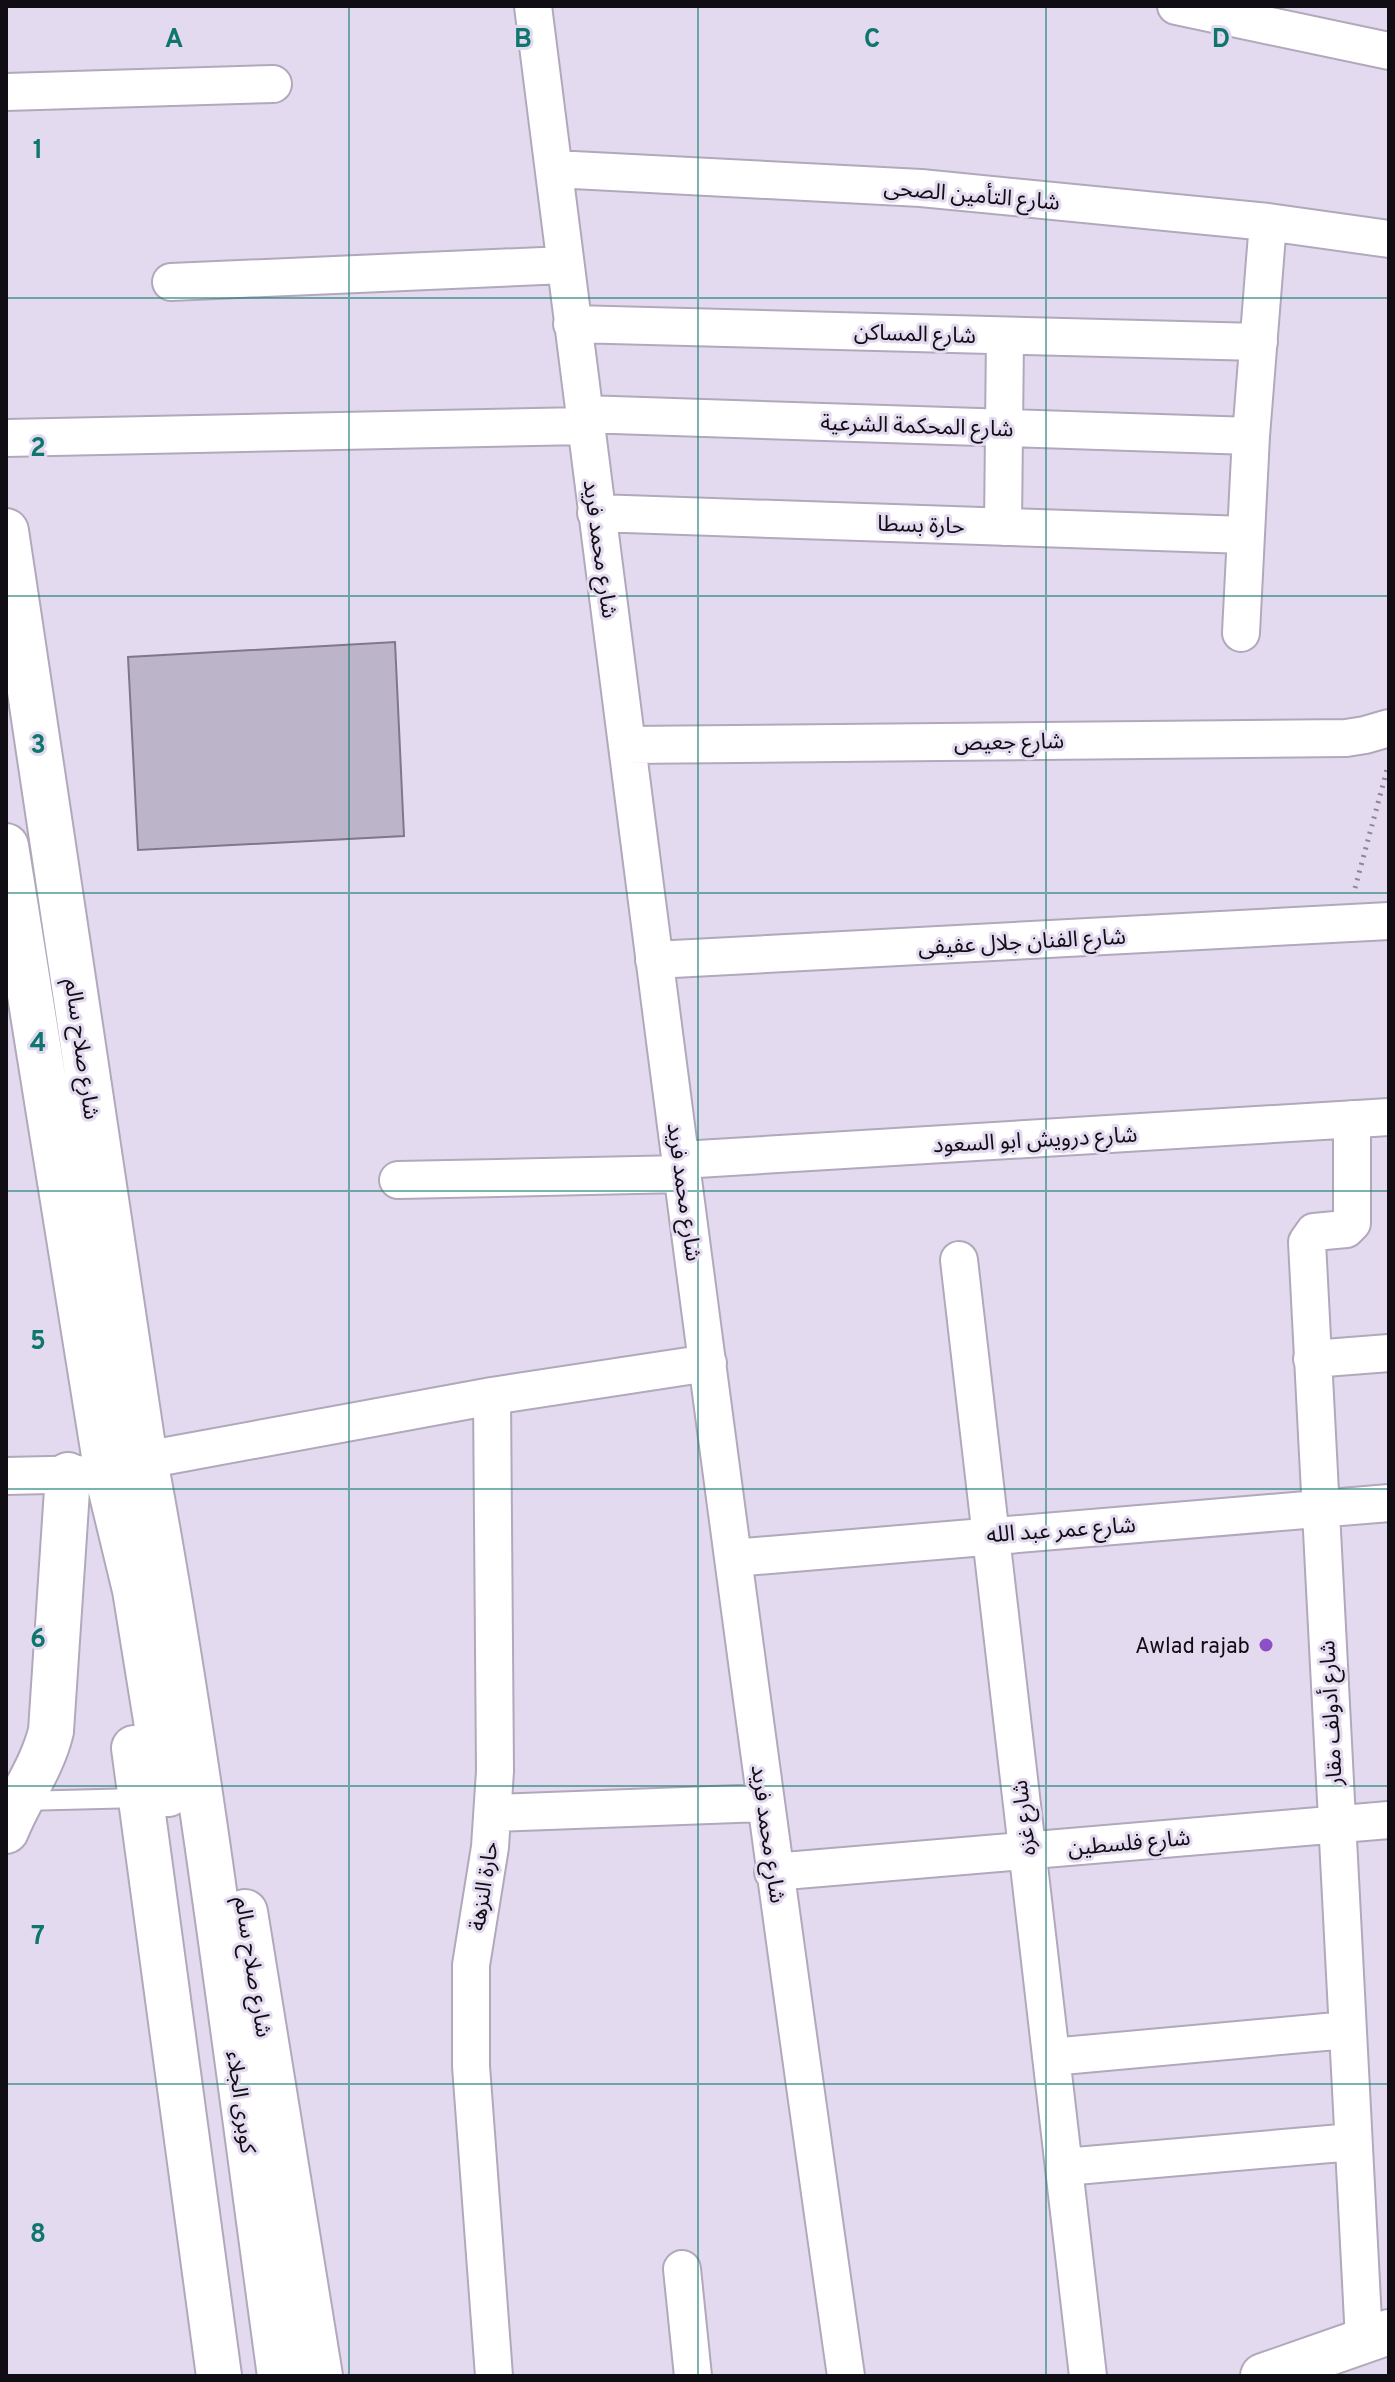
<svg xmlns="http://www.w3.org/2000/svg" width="1395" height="2382" viewBox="0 0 1395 2382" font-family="Overpass,'Noto Sans Arabic',sans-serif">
	<rect width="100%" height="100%" fill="#e3daef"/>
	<path fill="#bcb4c8" stroke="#80778a" stroke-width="2" d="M 395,642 L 404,836 L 138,850 L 128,657 Z"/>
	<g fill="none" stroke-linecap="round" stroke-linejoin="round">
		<defs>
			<path id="service" d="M 21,1801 L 140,1798"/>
			<path id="minor" d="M 533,6 C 633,797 733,1587 846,2376
				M 1176,6 L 1389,51
				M 6,92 L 273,84
				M 554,169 L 921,188 L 1268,222 L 1389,239
				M 171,282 L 565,265
				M 572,324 L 1259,342
				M 583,414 L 1251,436
				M 6,438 L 585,426
				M 596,513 L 1246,535
				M 1003,527 L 1005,336
				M 1241,633 L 1251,436 L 1268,222
				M 627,745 L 1346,738 L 1365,735 L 1389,728
				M 654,960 L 1389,921
				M 1352,1119 L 1352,1223 L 1346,1229 L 1314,1232 L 1307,1242 L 1364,2340
				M 681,1160 L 1389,1117
				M 398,1180 L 683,1174
				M 959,1260 L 1088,2376
				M 1312,1359 L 1389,1353
				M 492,1396 L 495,1771 L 490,1847 L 471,1965 L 471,2066 L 494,2376
				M 145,1460 L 492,1396 L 708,1363
				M 6,1476 L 94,1474
				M 733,1558 L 1389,1503
				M 493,1813 L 765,1803
				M 773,1872 L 1389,1820
				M 1051,2057 L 1347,2030
				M 1064,2167 L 1353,2142
				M 682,2269 L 693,2376"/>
			<path id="tertiary" d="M 6,531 L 145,1460 C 201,1763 238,2071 280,2376
				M 6,846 L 107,1474 L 135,1590 L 168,1794
				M 134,1748 L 219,2376
				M 6,1831 C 20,1796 42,1768 51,1731 L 68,1475
				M 245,1912 L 320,2376
				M 1263,2376 L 1389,2332"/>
		</defs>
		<use href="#service" stroke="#b1a8bc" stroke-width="22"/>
		<use href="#minor" stroke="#b1a8bc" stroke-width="40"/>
		<use href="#tertiary" stroke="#b1a8bc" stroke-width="48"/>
		<path stroke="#8c8695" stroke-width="5" stroke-dasharray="2 6" stroke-linecap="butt" d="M 1355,888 L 1388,766"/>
		<use href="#service" stroke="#fff" stroke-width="18"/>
		<use href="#minor" stroke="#fff" stroke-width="36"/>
		<use href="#tertiary" stroke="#fff" stroke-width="44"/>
	</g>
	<path fill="none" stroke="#0f766e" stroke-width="2" stroke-opacity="0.55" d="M 349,6 L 349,2376M 698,6 L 698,2376M 1046,6 L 1046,2376M 6,298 L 1389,298M 6,596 L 1389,596M 6,893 L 1389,893M 6,1191 L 1389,1191M 6,1489 L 1389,1489M 6,1786 L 1389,1786M 6,2084 L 1389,2084"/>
	<circle fill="#8d4fc5" stroke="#e3daef" stroke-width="3" cx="1266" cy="1645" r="8"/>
	<g text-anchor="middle" stroke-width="6" stroke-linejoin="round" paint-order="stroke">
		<g font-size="22" fill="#100d14" stroke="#e3daef">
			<text transform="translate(972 194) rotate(5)" y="8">شارع التأمين الصحى</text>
			<text transform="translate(915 333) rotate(2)" y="8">شارع المساكن</text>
			<text transform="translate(917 425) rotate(2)" y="8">شارع المحكمة الشرعية</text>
			<text transform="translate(921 524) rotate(2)" y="8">حارة بسطا</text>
			<text transform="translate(601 549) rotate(82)" y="8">شارع محمد فريد</text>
			<text transform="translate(1009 741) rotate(-1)" y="8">شارع جعيص</text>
			<text transform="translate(1022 941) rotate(-3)" y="8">شارع الفنان جلال عفيفى</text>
			<text transform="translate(83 1049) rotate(82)" y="8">شارع صلاح سالم</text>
			<text transform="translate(1035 1139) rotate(-3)" y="8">شارع درويش ابو السعود</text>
			<text transform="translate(685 1192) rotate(82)" y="8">شارع محمد فريد</text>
			<text transform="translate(1061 1529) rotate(-4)" y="8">شارع عمر عبد الله</text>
			<text transform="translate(1330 1713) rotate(-93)" y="8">شارع أدولف مقار</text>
			<text transform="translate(1023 1818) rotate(-97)" y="8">شارع غزه</text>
			<text transform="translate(769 1834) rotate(82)" y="8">شارع محمد فريد</text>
			<text transform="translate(1129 1842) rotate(-5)" y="8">شارع فلسطين</text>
			<text transform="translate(483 1886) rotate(-81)" y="8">حارة النزهة</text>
			<text transform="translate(254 1967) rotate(81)" y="8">شارع صلاح سالم</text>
			<text transform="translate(242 2102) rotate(82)" y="8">كوبرى الجلاء</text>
		</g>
		<g font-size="22" fill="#100d14" stroke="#e3daef" text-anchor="end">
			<text x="1250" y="1653">Awlad rajab</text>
		</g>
	</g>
	<g font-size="26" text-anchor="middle" font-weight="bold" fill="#0f766e" stroke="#e3daef" stroke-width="6" stroke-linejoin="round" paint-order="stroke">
		<text x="174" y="47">A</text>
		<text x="523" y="47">B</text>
		<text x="872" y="47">C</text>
		<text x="1221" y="47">D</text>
		<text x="38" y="158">1</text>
		<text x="38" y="456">2</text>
		<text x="38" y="753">3</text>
		<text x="38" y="1051">4</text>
		<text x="38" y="1349">5</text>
		<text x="38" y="1647">6</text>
		<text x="38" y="1944">7</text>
		<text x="38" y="2242">8</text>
	</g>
	<rect width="1395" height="2382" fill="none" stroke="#100d14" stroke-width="16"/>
</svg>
